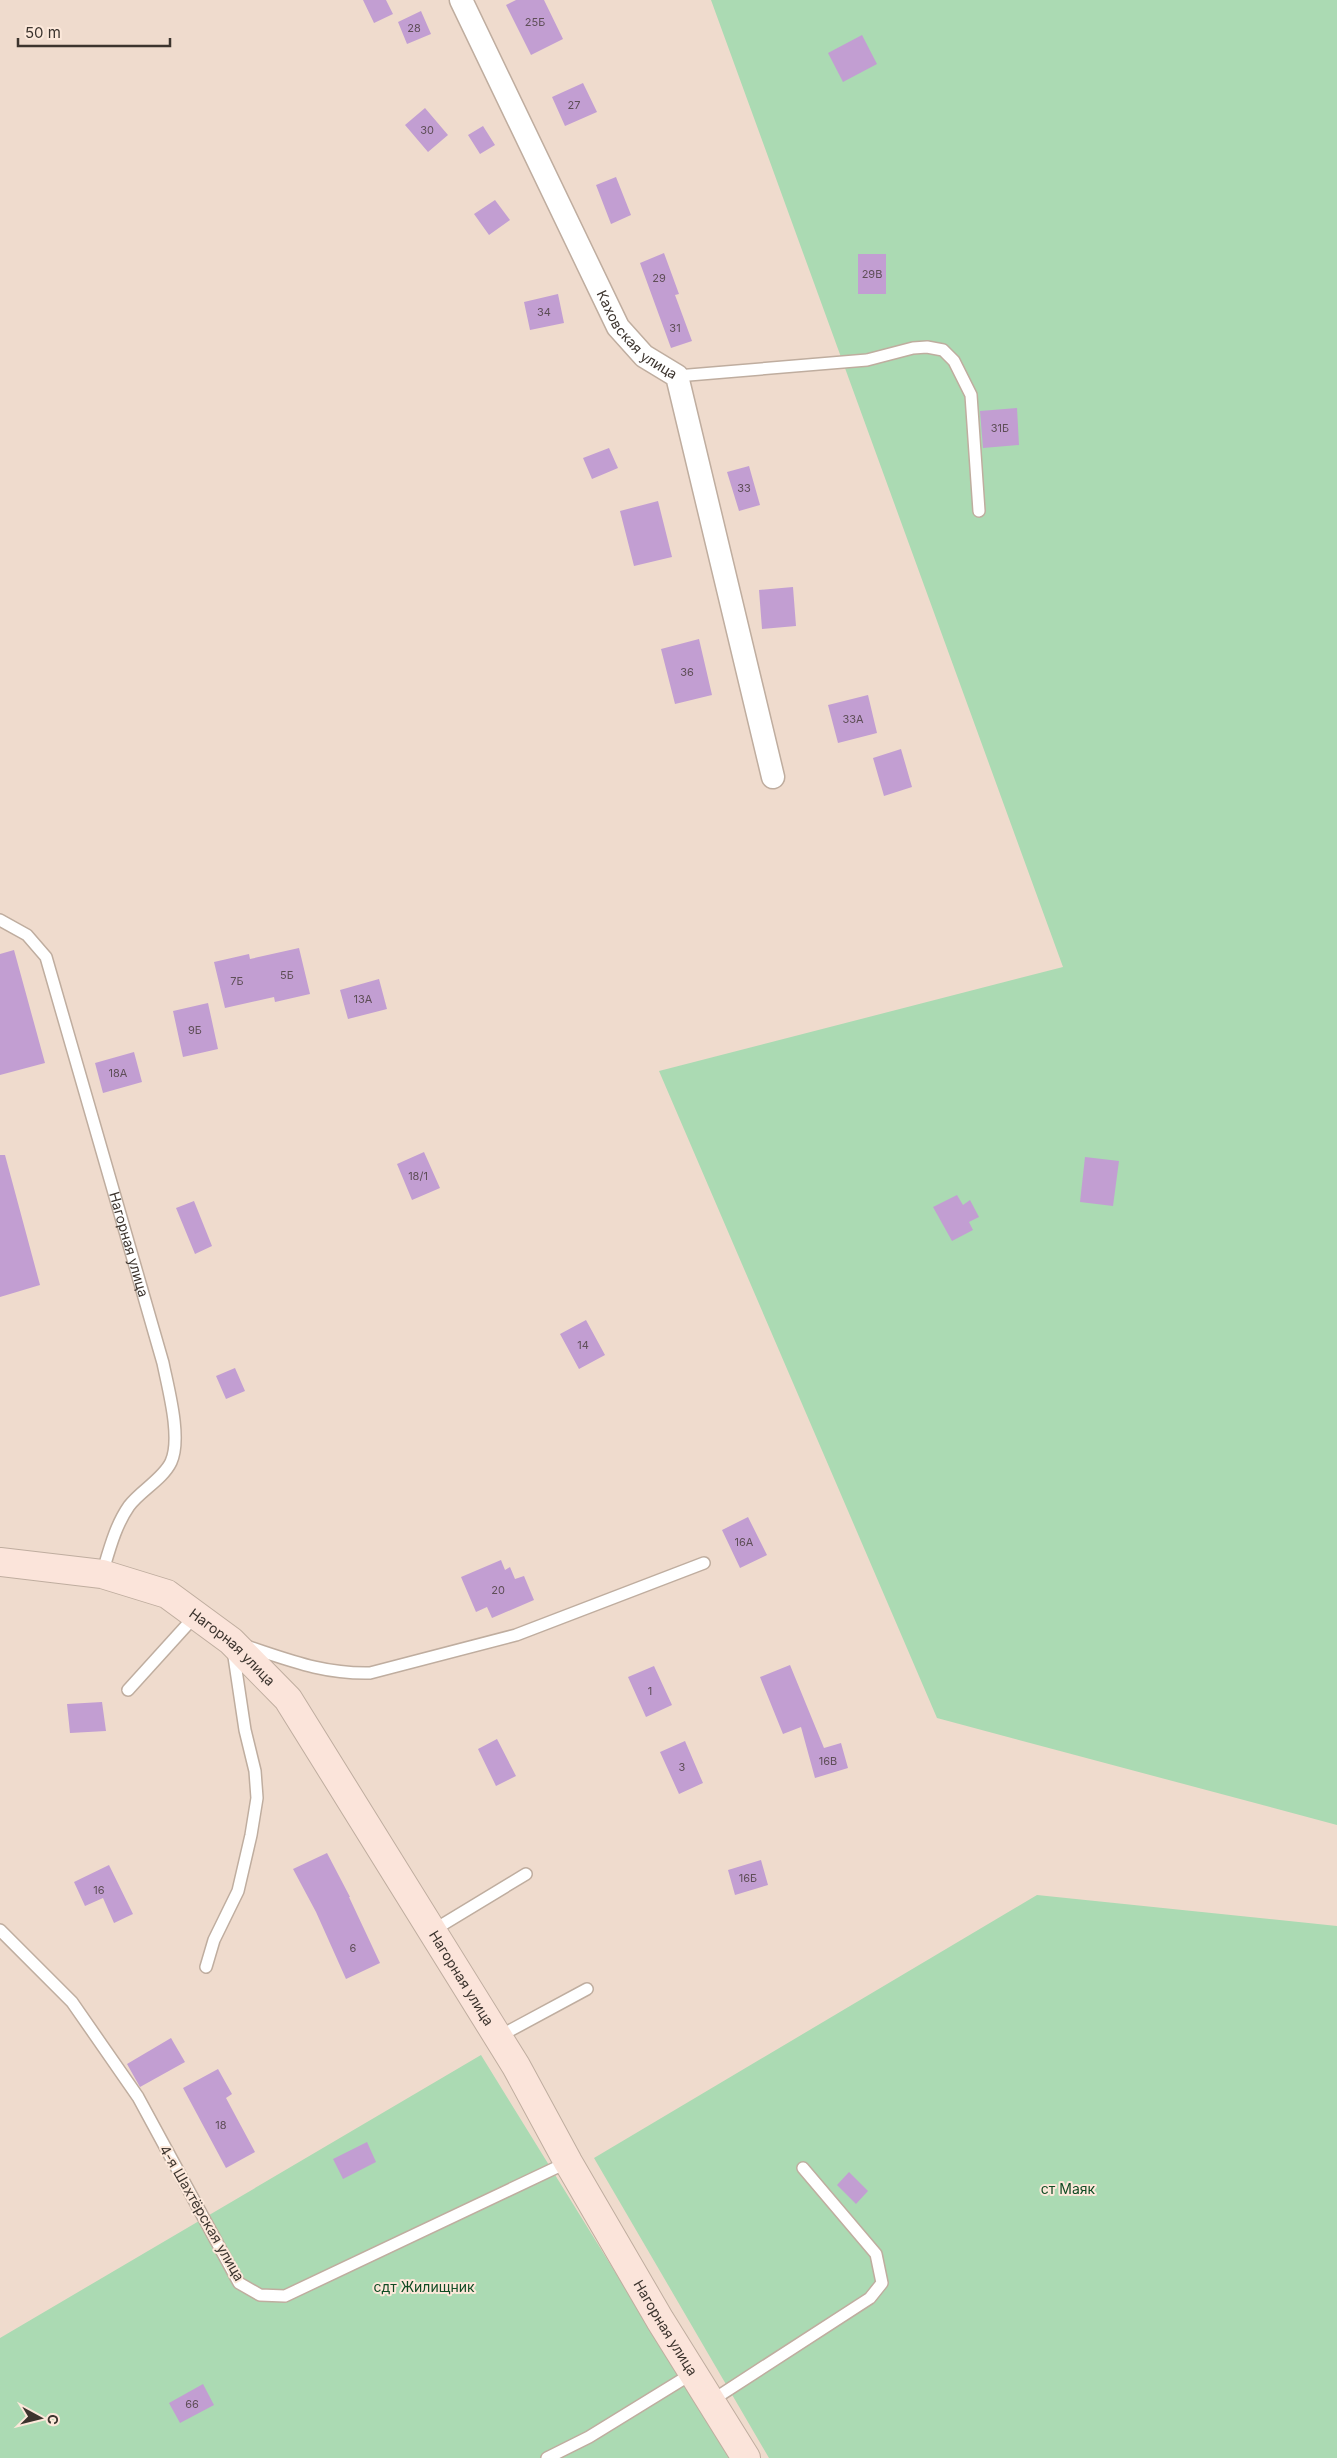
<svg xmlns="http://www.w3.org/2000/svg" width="1337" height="2458" viewBox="0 0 1337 2458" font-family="Inter,sans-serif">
	<rect width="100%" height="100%" fill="#efdbcd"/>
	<path fill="#abdab3" d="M 711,0 L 1337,0 L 1337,1825 L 937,1718 L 659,1071 L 1063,967 Z
		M 1037,1895 L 1337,1926 L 1337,2458 L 769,2458 L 594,2158 Z
		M 481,2055 L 730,2458 L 0,2458 L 0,2338 Z"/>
	<path fill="#c29ed2" d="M 363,0 L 386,0 L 393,14 L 374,23 Z
		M 516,0 L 544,0 L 563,39 L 531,55 L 506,5 Z
		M 421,11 L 431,34 L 407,44 L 398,22 Z
		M 862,35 L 877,64 L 843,82 L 828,53 Z
		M 583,83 L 597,112 L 565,126 L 552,97 Z
		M 425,108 L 448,135 L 428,152 L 405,125 Z
		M 483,126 L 495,145 L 480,154 L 468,135 Z
		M 616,177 L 631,215 L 611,224 L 596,185 Z
		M 495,200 L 510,220 L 489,235 L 474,214 Z
		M 664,253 L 679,294 L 675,295 L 692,341 L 671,348 L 640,263 Z
		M 858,254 L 886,254 L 886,294 L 858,294 Z
		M 558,294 L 564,323 L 530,330 L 524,302 Z
		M 1017,408 L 1019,445 L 983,448 L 980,411 Z
		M 609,448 L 618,468 L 592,479 L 583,458 Z
		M 749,466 L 760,505 L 739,511 L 727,472 Z
		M 658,501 L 672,557 L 634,566 L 620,511 Z
		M 793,587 L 796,626 L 762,629 L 759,590 Z
		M 699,639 L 712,695 L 675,704 L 661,649 Z
		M 868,695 L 877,733 L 838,743 L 828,705 Z
		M 901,749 L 912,787 L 884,796 L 873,758 Z
		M 299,948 L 310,994 L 275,1002 L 274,997 L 225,1008 L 214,962 L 249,954 L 250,959 Z
		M 14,950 L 45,1063 L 0,1075 L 0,954 Z
		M 379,979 L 387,1009 L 348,1019 L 340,990 Z
		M 208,1003 L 218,1049 L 183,1057 L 173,1011 Z
		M 134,1052 L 142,1082 L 103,1093 L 95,1063 Z
		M 424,1152 L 440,1188 L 412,1200 L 397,1164 Z
		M 0,1155 L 5,1155 L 40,1285 L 0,1297 Z
		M 1085,1157 L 1119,1161 L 1113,1206 L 1080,1202 Z
		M 957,1195 L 963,1205 L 970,1200 L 979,1217 L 969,1222 L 973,1230 L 952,1241 L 933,1207 Z
		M 194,1201 L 212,1246 L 195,1254 L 176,1208 Z
		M 586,1320 L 605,1355 L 579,1369 L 560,1334 Z
		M 235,1368 L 245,1391 L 226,1399 L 216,1376 Z
		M 748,1517 L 767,1555 L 740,1568 L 722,1530 Z
		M 501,1560 L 505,1570 L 510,1567 L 515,1579 L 524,1576 L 534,1600 L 492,1618 L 487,1607 L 476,1612 L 461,1577 Z
		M 790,1665 L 824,1748 L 841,1743 L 848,1768 L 815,1778 L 801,1727 L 783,1734 L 760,1677 Z
		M 654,1666 L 672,1705 L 646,1717 L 628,1677 Z
		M 102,1702 L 106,1731 L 70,1733 L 67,1704 Z
		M 497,1739 L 516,1776 L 496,1786 L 478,1749 Z
		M 685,1741 L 703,1783 L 679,1794 L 660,1752 Z
		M 327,1853 L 350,1897 L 349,1897 L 380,1963 L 346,1979 L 316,1912 L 293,1869 Z
		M 761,1860 L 768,1885 L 735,1895 L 728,1870 Z
		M 109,1865 L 133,1914 L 114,1923 L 103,1898 L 85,1906 L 74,1882 Z
		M 171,2038 L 185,2062 L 140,2087 L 127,2064 Z
		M 218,2069 L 232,2094 L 226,2098 L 255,2152 L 226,2168 L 183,2088 Z
		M 367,2142 L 376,2162 L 343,2179 L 333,2159 Z
		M 849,2172 L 868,2191 L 856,2204 L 837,2185 Z
		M 203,2384 L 214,2405 L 180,2423 L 169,2403 Z"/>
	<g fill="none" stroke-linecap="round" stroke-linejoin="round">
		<defs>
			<g id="service">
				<path d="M 677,376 L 867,360 L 913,348 L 927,347 L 943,350 L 954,361 L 971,395 L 979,511"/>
				<path id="s1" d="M 0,920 L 27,935 L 46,957 L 163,1363 C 168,1388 182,1438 171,1462 C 163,1479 140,1491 129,1506 C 115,1526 109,1551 102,1574"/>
				<path d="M 246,1646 C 289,1660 323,1674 370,1673 L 516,1635 L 704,1563"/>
				<path d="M 128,1690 L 196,1615"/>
				<path d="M 0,1930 L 72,2002 L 138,2097 L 239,2283 L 260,2295 L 285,2296 L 568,2162"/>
				<path d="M 432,1931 L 526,1874"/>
				<path d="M 206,1967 L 214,1940 L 238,1891 L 251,1835 L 257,1798 L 255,1771 L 245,1730 L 233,1650"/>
				<path d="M 498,2037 L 587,1989"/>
				<path d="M 711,2401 L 870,2298 L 882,2283 L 876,2254 L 803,2168"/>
				<path d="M 547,2458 L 589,2437 L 693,2373"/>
			</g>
			<g id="minor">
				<path id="s2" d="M 461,0 L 618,327 L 644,356 L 677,376 L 773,777"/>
			</g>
			<g id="secondary">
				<path id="s3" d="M 0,1562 L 102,1574 L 167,1594 L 231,1641 L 288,1699 L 516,2066 L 568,2162 L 660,2320 L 746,2458"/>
			</g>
		</defs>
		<use href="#service" stroke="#bfad9f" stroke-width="14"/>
		<use href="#minor" stroke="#bfad9f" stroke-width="25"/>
		<use href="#secondary" stroke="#bfad9f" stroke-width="30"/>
		<use href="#service" stroke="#fff" stroke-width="11"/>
		<use href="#minor" stroke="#fff" stroke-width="22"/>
		<use href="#secondary" stroke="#fbe4da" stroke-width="28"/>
	</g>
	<g text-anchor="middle" stroke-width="4" stroke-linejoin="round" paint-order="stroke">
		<g font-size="11" fill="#5e4e57">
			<text x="535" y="26">25Б</text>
			<text x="414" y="32">28</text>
			<text x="574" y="109">27</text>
			<text x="427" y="134">30</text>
			<text x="872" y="278">29В</text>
			<text x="659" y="282">29</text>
			<text x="544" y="316">34</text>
			<text x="675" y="332">31</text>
			<text x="1000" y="432">31Б</text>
			<text x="744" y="492">33</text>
			<text x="687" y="676">36</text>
			<text x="853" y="723">33А</text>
			<text x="287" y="979">5Б</text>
			<text x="237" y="985">7Б</text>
			<text x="363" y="1003">13А</text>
			<text x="195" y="1034">9Б</text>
			<text x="118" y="1077">18А</text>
			<text x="418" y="1180">18/1</text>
			<text x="583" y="1349">14</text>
			<text x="744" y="1546">16А</text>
			<text x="498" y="1594">20</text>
			<text x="650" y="1695">1</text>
			<text x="828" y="1765">16В</text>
			<text x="682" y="1771">3</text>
			<text x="748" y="1882">16Б</text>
			<text x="99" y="1894">16</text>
			<text x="353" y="1952">6</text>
			<text x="221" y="2129">18</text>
			<text x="192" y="2408">66</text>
		</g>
		<g font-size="14" fill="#3c342e" stroke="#fce8da">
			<text dy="5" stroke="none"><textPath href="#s2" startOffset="381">Каховская улица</textPath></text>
			<text dy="5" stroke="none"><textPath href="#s1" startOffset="359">Нагорная улица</textPath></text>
			<text dy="5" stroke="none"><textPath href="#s3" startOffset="255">Нагорная улица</textPath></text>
			<text dy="5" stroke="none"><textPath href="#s3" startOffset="660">Нагорная улица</textPath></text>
			<text transform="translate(202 2213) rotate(60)" y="5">4-я Шахтёрская улица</text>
			<text dy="5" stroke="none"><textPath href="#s3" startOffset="1065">Нагорная улица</textPath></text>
		</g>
		<g font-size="14" fill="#0f4b23" stroke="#fce8da">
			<text x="1068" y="2194">ст Маяк</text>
			<text x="424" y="2292">сдт Жилищник</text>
		</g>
	</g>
	<g transform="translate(40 2418) rotate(97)" stroke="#fce8da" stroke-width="4" paint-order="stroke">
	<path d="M0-4L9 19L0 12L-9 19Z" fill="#3c342e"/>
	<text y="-8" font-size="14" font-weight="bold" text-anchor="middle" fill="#3c342e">С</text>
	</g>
	<path d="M18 38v8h152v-8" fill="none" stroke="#3c342e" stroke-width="2.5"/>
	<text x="25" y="38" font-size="15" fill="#3c342e" stroke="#fce8da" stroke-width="4" paint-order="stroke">50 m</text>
</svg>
